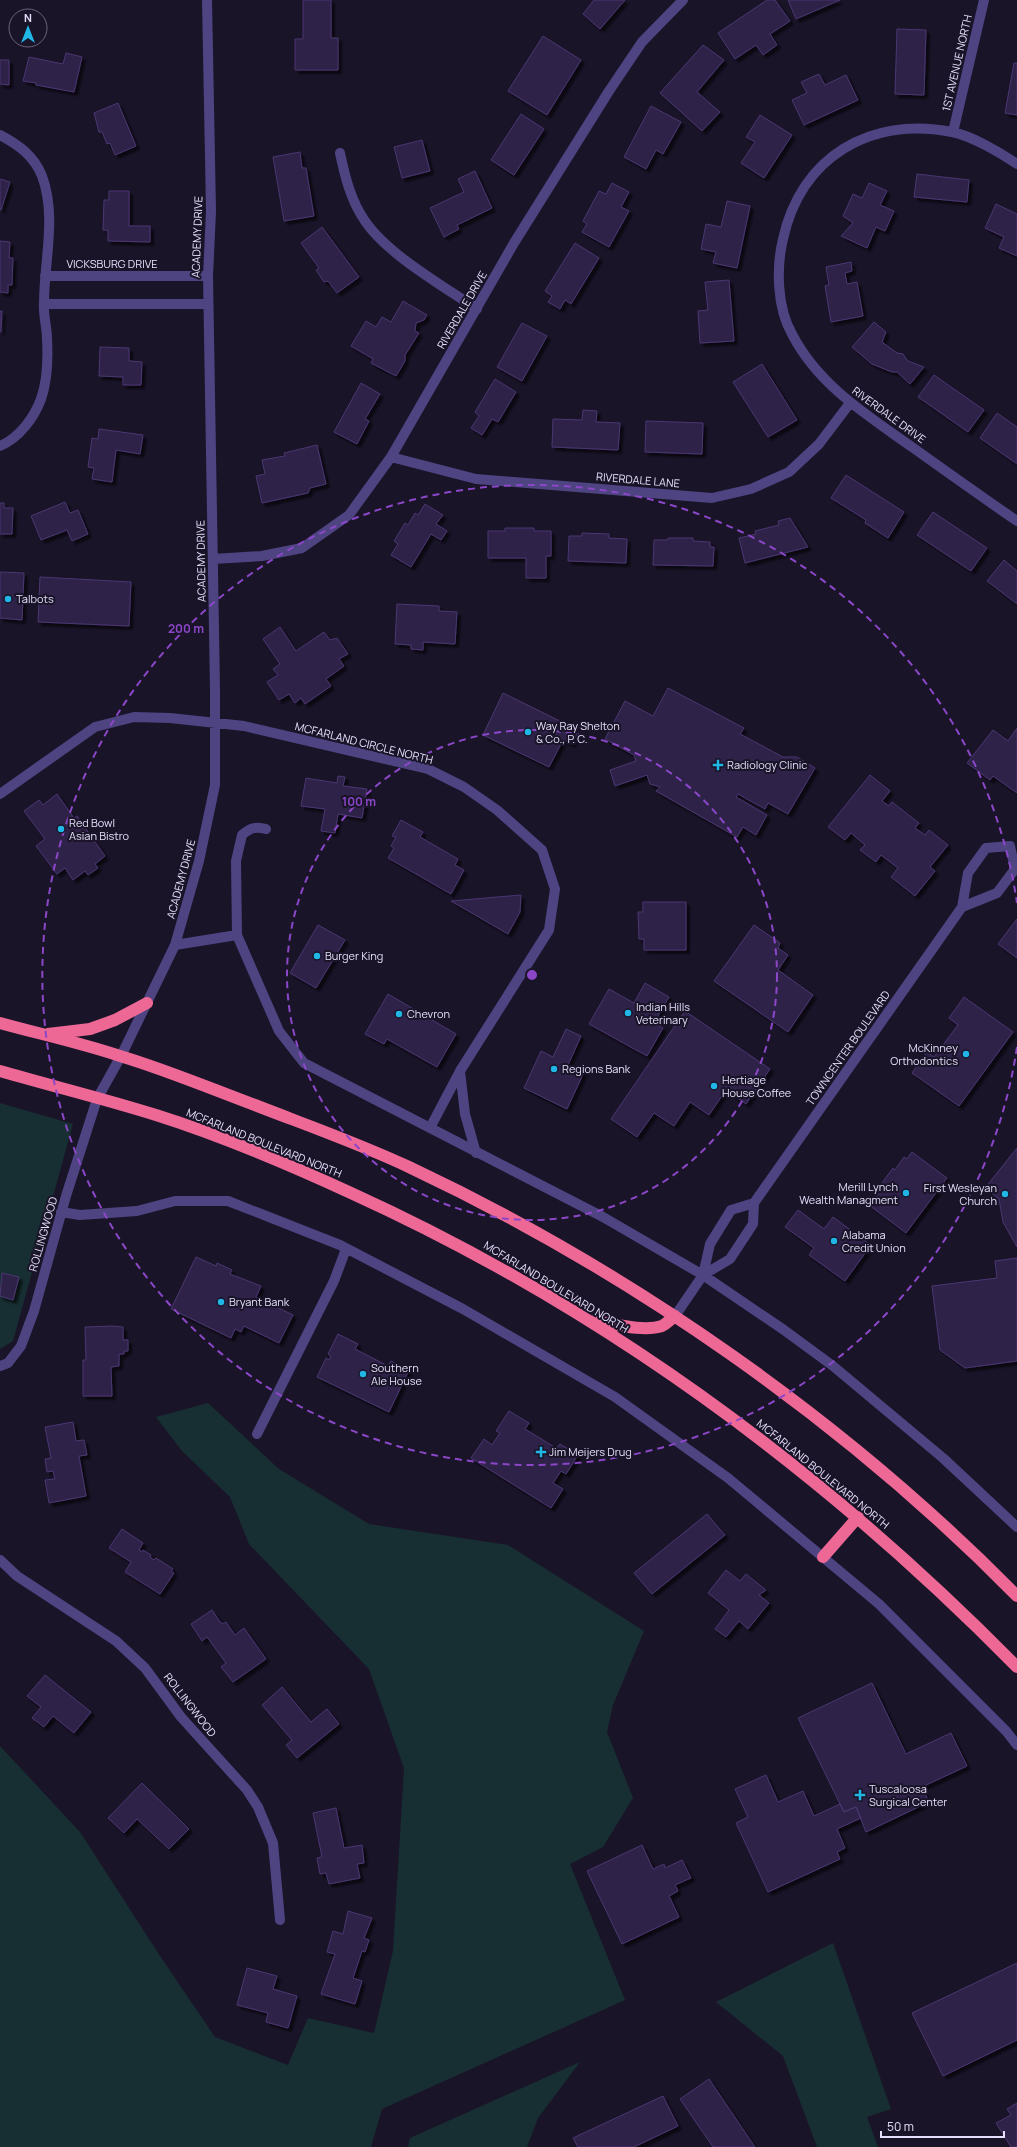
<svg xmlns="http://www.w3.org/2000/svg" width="1017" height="2147" viewBox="0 0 1017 2147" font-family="Manrope,sans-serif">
	<defs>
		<filter id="shadow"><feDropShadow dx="3.5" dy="3.5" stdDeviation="1" flood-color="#0009"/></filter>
	</defs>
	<rect width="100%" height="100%" fill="#1a1429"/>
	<path fill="#172f32" d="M 0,1103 L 73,1124 L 13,1341 L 0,1349 Z
		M 208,1403 L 279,1469 L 369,1524 L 508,1545 L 644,1631 L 613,1705 L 607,1732 L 633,1798 L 603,1847 L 570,1864 L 625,2000 L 382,2109 L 371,2147 L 0,2147 L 0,1746 L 80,1832 L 160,1956 L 215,2037 L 288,2065 L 308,2018 L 374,2033 L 393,1951 L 404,1768 L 369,1669 L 249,1544 L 230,1497 L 182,1451 L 156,1417 Z
		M 833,1943 L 891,2109 L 867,2117 L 878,2147 L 817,2147 L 783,2056 L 716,2002 Z
		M 580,2062 L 538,2118 L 527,2147 L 408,2147 L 410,2138 Z"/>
	<path fill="#2f2248" stroke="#4a3771" filter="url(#shadow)" d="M 303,0 L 331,0 L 331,38 L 338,38 L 338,70 L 295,70 L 295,39 L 303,39 Z
		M 594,0 L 625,0 L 600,29 L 583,14 Z
		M 767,0 L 775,0 L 790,21 L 770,34 L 777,45 L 763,55 L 756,45 L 735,59 L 718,33 Z
		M 788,0 L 840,0 L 796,19 Z
		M 897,29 L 926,30 L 924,95 L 895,94 Z
		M 543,36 L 581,60 L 547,115 L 508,91 Z
		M 703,45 L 724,60 L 697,92 L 720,112 L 702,131 L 660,93 Z
		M 66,53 L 82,57 L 74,92 L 36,85 L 36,83 L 23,81 L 29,57 L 63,64 Z
		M 0,60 L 9,60 L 9,85 L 0,84 Z
		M 1014,63 L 1017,63 L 1017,115 L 1005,113 Z
		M 819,74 L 825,85 L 846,75 L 858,100 L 804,125 L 792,100 L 807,93 L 801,82 Z
		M 118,103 L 136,146 L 115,155 L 110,143 L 107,144 L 102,132 L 99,132 L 94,113 Z
		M 651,106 L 681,122 L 663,154 L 656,150 L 646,169 L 624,157 Z
		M 521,114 L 544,129 L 514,175 L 491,160 Z
		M 760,115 L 792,135 L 764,178 L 741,163 L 755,142 L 746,137 Z
		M 422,140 L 430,171 L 402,178 L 394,147 Z
		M 300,152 L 302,168 L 306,168 L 314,216 L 284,221 L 273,157 Z
		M 475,171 L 492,208 L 457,225 L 459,229 L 444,237 L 430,208 L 464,192 L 458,179 Z
		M 917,174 L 969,180 L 967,202 L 914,197 Z
		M 0,179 L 10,182 L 1,210 L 0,210 Z
		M 612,183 L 629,192 L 621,207 L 629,211 L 609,247 L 582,232 L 587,224 L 583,221 L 599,191 L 606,194 Z
		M 869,183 L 887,191 L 880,205 L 894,211 L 885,231 L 876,227 L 867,248 L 841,236 L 853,223 L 843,216 L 853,194 L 862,198 Z
		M 109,191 L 129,191 L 129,226 L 150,226 L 150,242 L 108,241 L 108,230 L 103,230 L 104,200 L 109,200 Z
		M 727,201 L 750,206 L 737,268 L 713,263 L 716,252 L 701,249 L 706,224 L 721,227 Z
		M 996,204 L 1017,214 L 1017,256 L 999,248 L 1004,237 L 985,228 Z
		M 322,227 L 359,277 L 337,293 L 328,281 L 324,282 L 316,270 L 319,268 L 301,243 Z
		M 0,241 L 10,242 L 9,258 L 13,258 L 12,285 L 8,285 L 8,293 L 0,292 Z
		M 575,243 L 599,258 L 571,304 L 565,300 L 560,309 L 548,302 L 552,296 L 545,291 Z
		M 851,262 L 852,271 L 845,273 L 847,284 L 857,282 L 863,316 L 831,322 L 825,286 L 829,285 L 826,267 Z
		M 729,280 L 734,341 L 700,343 L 698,311 L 708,310 L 705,282 Z
		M 403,301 L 427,315 L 424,320 L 416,323 L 415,331 L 419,333 L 405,355 L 405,361 L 396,376 L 371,363 L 373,359 L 351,346 L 366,321 L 376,327 L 382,317 L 391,322 Z
		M 0,311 L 2,311 L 1,332 L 0,332 Z
		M 874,322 L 886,332 L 882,342 L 897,353 L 903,354 L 908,361 L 924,367 L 910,384 L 897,372 L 892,372 L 872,364 L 852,347 Z
		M 522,323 L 547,336 L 522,381 L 497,367 Z
		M 100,347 L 129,348 L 129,361 L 142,362 L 141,385 L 123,385 L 123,377 L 99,376 Z
		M 762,364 L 797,420 L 768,437 L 733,382 Z
		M 934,375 L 984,410 L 968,432 L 918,397 Z
		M 495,379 L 516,392 L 498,422 L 492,419 L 482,435 L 471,428 L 479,416 L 475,412 Z
		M 361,383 L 380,394 L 365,419 L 369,421 L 357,444 L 334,432 Z
		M 583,410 L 597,411 L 596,422 L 620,423 L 618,450 L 552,447 L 553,419 L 582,420 Z
		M 997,413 L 1017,427 L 1017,464 L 980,438 Z
		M 646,421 L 703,423 L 702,454 L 645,452 Z
		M 99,429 L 143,435 L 140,454 L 116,450 L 112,482 L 92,479 L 94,468 L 88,467 L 92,438 L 98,439 Z
		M 317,445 L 326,484 L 310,488 L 308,493 L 262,503 L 256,476 L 265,474 L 262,460 L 285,456 L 284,453 Z
		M 846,475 L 904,512 L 888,538 L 865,523 L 866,520 L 831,498 Z
		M 65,502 L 70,513 L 78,510 L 88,534 L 72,541 L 67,530 L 41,540 L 31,516 Z
		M 0,503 L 4,503 L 4,508 L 13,508 L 12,534 L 0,534 Z
		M 425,504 L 443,515 L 436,524 L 447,531 L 441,540 L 431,534 L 411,567 L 391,555 L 398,544 L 394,541 L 405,523 L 408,525 L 415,513 L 418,515 Z
		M 933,512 L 987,548 L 971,571 L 917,535 Z
		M 790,518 L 808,547 L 745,563 L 739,538 L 756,534 L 755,531 L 779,525 L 778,521 Z
		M 505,528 L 534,528 L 534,531 L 551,531 L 551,556 L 546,556 L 546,578 L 526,578 L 526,558 L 488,558 L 488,531 L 505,531 Z
		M 582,533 L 609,534 L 609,538 L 627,539 L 626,563 L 568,561 L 569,536 L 582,536 Z
		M 668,538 L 693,538 L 693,541 L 710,542 L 710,547 L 714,547 L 713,566 L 653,565 L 654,540 L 667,540 Z
		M 1004,560 L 1017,571 L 1017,604 L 987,581 Z
		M 0,572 L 24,573 L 22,620 L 0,618 Z
		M 40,577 L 131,582 L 129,626 L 38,622 Z
		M 397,604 L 439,606 L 439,611 L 457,612 L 455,644 L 423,642 L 423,650 L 411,649 L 411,645 L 395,644 Z
		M 280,627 L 296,651 L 324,632 L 330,640 L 337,638 L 348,654 L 339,659 L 344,666 L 326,679 L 331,686 L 305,704 L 301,698 L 295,703 L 289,694 L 279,700 L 267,682 L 278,675 L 273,669 L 280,664 L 263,639 Z
		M 668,688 L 744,728 L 740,734 L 783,757 L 797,757 L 815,768 L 788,814 L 768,803 L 765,809 L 738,794 L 736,797 L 767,815 L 756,835 L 743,827 L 737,837 L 656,791 L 660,787 L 650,784 L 647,775 L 615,786 L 610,770 L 636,761 L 634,755 L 605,739 L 625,701 L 653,716 Z
		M 503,693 L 568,725 L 567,729 L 577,734 L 572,744 L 563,740 L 549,767 L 483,735 Z
		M 1017,728 L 1017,793 L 993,776 L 990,780 L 967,763 L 993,730 L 1008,741 Z
		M 870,775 L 890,791 L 882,801 L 889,806 L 892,802 L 919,823 L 915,828 L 925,835 L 929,830 L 948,845 L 930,867 L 935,871 L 915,896 L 891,877 L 898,868 L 881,855 L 876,862 L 860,850 L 865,845 L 851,833 L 845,840 L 828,827 Z
		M 338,776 L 345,777 L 343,786 L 367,789 L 362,818 L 338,814 L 335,833 L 321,831 L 325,809 L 301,806 L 306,778 L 337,783 Z
		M 57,794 L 74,818 L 77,816 L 105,856 L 95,864 L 98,868 L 88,875 L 85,871 L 73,880 L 65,868 L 57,874 L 36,846 L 45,839 L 24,811 L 39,800 L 43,805 Z
		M 401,820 L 423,832 L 420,837 L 458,859 L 455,865 L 464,870 L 451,894 L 388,858 L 394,848 L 391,846 L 396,837 L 392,836 Z
		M 521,895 L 520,912 L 508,934 L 451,901 Z
		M 643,902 L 686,902 L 686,950 L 644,950 L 644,939 L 639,939 L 638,912 L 643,912 Z
		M 1017,919 L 1017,958 L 998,944 Z
		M 318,925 L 345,940 L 316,988 L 290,973 Z
		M 754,925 L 780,943 L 778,948 L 788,955 L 778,970 L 813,995 L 788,1032 L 714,981 Z
		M 645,983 L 669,997 L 654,1023 L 663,1028 L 647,1056 L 589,1024 L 609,989 L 634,1003 Z
		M 388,994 L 456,1034 L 437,1067 L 387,1039 L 384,1044 L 365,1034 Z
		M 964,997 L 1013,1032 L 959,1106 L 912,1073 L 927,1052 L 934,1057 L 958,1025 L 949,1018 Z
		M 685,1011 L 770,1069 L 746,1104 L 726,1090 L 709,1115 L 690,1102 L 674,1126 L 654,1113 L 637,1137 L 611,1119 Z
		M 566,1029 L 581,1036 L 568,1065 L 584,1072 L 567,1109 L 524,1088 L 541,1051 L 553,1057 Z
		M 1017,1148 L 1017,1247 L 1003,1222 L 999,1199 L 985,1188 Z
		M 912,1152 L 947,1178 L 906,1233 L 869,1205 L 880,1187 L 882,1189 L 885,1185 L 882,1183 L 893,1168 L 895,1170 L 904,1157 L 907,1159 Z
		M 798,1210 L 824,1229 L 833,1217 L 871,1245 L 845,1281 L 809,1255 L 814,1248 L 785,1227 Z
		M 196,1257 L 216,1266 L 217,1263 L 232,1270 L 230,1274 L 261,1286 L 256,1297 L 293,1315 L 279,1343 L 244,1326 L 241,1332 L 235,1329 L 231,1338 L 171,1309 Z
		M 1017,1258 L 1017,1361 L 965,1368 L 940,1350 L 932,1286 L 997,1278 L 995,1261 Z
		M 2,1273 L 19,1277 L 13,1300 L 0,1296 Z
		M 112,1326 L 123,1327 L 123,1340 L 128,1340 L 128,1351 L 124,1351 L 124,1354 L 119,1354 L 119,1366 L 111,1367 L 112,1396 L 83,1396 L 83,1360 L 86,1360 L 85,1327 Z
		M 338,1334 L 358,1344 L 355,1349 L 388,1366 L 391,1361 L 409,1370 L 389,1412 L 317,1377 L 326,1358 L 329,1360 L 331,1356 L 328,1354 Z
		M 509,1411 L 529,1423 L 525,1429 L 556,1448 L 560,1444 L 578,1455 L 566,1474 L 561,1471 L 553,1483 L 563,1489 L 551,1508 L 471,1458 L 484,1439 L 492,1445 L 500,1433 L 496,1431 Z
		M 73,1422 L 76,1441 L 84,1440 L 87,1455 L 79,1456 L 86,1496 L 49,1503 L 45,1480 L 55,1479 L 53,1471 L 47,1472 L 45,1459 L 51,1458 L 45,1427 Z
		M 707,1514 L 725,1535 L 652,1594 L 634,1573 Z
		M 122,1529 L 143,1543 L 139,1550 L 142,1552 L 143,1550 L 151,1555 L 150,1557 L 154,1560 L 156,1558 L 173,1569 L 171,1571 L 174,1573 L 160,1594 L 125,1572 L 131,1562 L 109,1548 Z
		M 726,1570 L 740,1581 L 746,1574 L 766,1590 L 759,1595 L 769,1603 L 748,1629 L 739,1621 L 726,1637 L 715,1629 L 729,1610 L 708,1593 Z
		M 212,1610 L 220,1622 L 223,1624 L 226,1622 L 235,1635 L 244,1628 L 266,1659 L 233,1682 L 221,1667 L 226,1663 L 207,1637 L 202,1641 L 191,1624 Z
		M 45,1675 L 91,1712 L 74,1733 L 53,1716 L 44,1727 L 32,1718 L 41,1707 L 27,1696 Z
		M 872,1683 L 906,1754 L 951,1733 L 967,1766 L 922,1787 L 929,1802 L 866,1832 L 856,1807 L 844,1812 L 798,1718 Z
		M 282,1687 L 311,1722 L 327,1709 L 339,1724 L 297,1758 L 286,1745 L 292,1740 L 262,1705 Z
		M 766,1775 L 778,1802 L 803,1791 L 814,1816 L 840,1804 L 844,1812 L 856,1807 L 861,1818 L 837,1829 L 845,1848 L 837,1852 L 840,1859 L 768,1892 L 736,1823 L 748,1817 L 735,1789 Z
		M 142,1783 L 189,1829 L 169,1849 L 137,1819 L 124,1833 L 108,1818 Z
		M 336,1808 L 344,1848 L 362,1845 L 364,1863 L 357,1864 L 360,1878 L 329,1884 L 326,1873 L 320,1874 L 317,1858 L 322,1857 L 313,1813 Z
		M 642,1845 L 653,1869 L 664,1864 L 665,1868 L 682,1860 L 691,1878 L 675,1885 L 678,1891 L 669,1896 L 679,1917 L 622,1944 L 587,1871 Z
		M 348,1911 L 372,1918 L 364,1938 L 369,1940 L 365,1952 L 362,1951 L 353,1978 L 362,1981 L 355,2004 L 321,1994 L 335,1954 L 327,1952 L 333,1931 L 343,1934 Z
		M 1017,1963 L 1017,2040 L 943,2076 L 912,2013 Z
		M 247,1968 L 277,1976 L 273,1989 L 297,1996 L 288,2028 L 266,2022 L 268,2013 L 237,2005 Z
		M 709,2079 L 755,2147 L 713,2147 L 680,2099 Z
		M 663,2096 L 678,2126 L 634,2147 L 578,2147 L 573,2138 Z
		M 1017,2103 L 1017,2147 L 1011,2147 L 996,2123 L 1011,2115 L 1007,2109 Z"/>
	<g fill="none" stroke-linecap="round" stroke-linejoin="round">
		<path stroke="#4f4482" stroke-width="10" d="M 953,132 L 984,0
			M 0,135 C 19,145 34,156 42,176 C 57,216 44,262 44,303 C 43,315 47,327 47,339 C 48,357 47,382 41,399 C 34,418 19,438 0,446
			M 340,153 C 345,177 351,201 365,221 C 387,254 443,286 477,309
			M 1017,164 C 1001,153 972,136 952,132 C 870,116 801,157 783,239 C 776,268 777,308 792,334 C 818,385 867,415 912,447 C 947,472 982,497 1017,521
			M 45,276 L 208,276
			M 44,304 L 208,304
			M 391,457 L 476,479 L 712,498 L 751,489 L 789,472 L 819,444 L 850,403
			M 213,559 L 262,556 L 302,548 L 349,515 L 391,457 L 514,243 L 609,91 L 642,42 L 683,0
			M 0,794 L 95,727 L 134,717 L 170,718 L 244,726 L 428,769 L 464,787 L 497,810 L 542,850 L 555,889 L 549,930 L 460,1071 L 430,1128
			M 266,829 C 256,826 250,828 242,835 L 236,861 L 237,935 L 279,1031 L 304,1063 L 603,1217 L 703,1275 L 784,1330 L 833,1366 L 943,1458 L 1017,1527
			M 1010,846 L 1015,869 L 997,893 L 962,907 L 968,873 L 986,848 Z
			M 175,945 L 237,935
			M 460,1071 L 465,1114 L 476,1153
			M 61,1212 L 80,1215 L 137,1211 L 175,1201 L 228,1201 L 340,1245 L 463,1309 L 615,1397 L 728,1478 L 879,1604 L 1006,1731 L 1017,1745
			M 703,1275 L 730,1259 L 753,1224 L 754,1203 L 962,907
			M 675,1316 L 703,1275 L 710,1244 L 731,1210 L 754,1203
			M 0,1366 L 8,1363 L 21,1346 L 34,1311 L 66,1196 L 97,1099 L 121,1056 L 175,945 L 199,861 L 215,785 L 215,690 L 208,276 L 211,211 L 207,0
			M 257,1434 L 334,1281 L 346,1249
			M 0,1560 L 17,1576 L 116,1641 L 145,1668 L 181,1717 L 247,1790 L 258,1807 L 273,1843 L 280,1920"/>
		<path stroke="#ee6895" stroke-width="12" d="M 0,1023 C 40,1034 81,1043 120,1056 C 167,1070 214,1090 260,1107 C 309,1126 360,1144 409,1167 C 630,1271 845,1421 1017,1596
			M 48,1034 L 90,1029 L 115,1020 L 147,1003
			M 0,1071 C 52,1086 105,1099 156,1115 C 223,1136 288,1164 351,1193 C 602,1307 824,1471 1017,1667
			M 595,1321 C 614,1324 644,1332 662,1326 C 666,1324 671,1319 675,1316
			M 823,1557 L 858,1517"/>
	</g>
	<g fill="none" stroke="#8b47c8" stroke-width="2" stroke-dasharray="7 5">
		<circle cx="532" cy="975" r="245"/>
		<path d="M1017 1047A490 490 0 1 1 1017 903"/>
	</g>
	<g fill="#20b7e6" stroke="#1a1429" stroke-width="1.5">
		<circle cx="8" cy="599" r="4"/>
		<circle cx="528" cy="732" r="4"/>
		<path d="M716 759h4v4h4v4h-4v4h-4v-4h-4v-4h4z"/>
		<circle cx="61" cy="829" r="4"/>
		<circle cx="317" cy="956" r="4"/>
		<circle cx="628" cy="1013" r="4"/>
		<circle cx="399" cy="1014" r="4"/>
		<circle cx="966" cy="1054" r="4"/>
		<circle cx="554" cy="1069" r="4"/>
		<circle cx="714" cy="1086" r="4"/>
		<circle cx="906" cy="1193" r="4"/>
		<circle cx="1005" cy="1194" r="4"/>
		<circle cx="834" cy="1241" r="4"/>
		<circle cx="221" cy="1302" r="4"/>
		<circle cx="363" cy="1374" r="4"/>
		<path d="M539 1446h4v4h4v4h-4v4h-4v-4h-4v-4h4z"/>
		<path d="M858 1789h4v4h4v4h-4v4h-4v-4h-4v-4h4z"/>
	</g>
	<g text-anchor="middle" stroke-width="4" stroke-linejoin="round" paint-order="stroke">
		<g font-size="11" fill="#e6dffb" stroke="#1a1429">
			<text transform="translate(957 63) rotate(-77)" y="4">1ST AVENUE NORTH</text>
			<text transform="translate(197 237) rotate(-88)" y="4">ACADEMY DRIVE</text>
			<text x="112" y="268">VICKSBURG DRIVE</text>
			<text transform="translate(462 310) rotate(-60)" y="4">RIVERDALE DRIVE</text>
			<text transform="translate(889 415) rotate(36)" y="4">RIVERDALE DRIVE</text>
			<text transform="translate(638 480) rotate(5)" y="4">RIVERDALE LANE</text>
			<text transform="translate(201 561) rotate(-91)" y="4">ACADEMY DRIVE</text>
			<text transform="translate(364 743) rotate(14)" y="4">MCFARLAND CIRCLE NORTH</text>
			<text transform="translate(181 879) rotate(-75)" y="4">ACADEMY DRIVE</text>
			<text transform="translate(848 1048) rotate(-55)" y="4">TOWNCENTER BOULEVARD</text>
			<text transform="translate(264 1143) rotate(22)" y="4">MCFARLAND BOULEVARD NORTH</text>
			<text transform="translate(43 1234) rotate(-74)" y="4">ROLLINGWOOD</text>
			<text transform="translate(556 1287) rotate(31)" y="4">MCFARLAND BOULEVARD NORTH</text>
			<text transform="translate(823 1474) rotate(39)" y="4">MCFARLAND BOULEVARD NORTH</text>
			<text transform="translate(190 1705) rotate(52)" y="4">ROLLINGWOOD</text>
		</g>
		<g font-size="11" fill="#e6dffb" stroke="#1a1429" text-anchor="start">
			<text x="16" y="603">Talbots</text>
			<text x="536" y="730">Way Ray Shelton<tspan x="536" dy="13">&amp; Co., P. C.</tspan></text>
			<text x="727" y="769">Radiology Clinic</text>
			<text x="69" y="827">Red Bowl<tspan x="69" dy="13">Asian Bistro</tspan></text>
			<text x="325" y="960">Burger King</text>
			<text x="636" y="1011">Indian Hills<tspan x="636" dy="13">Veterinary</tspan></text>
			<text x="407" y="1018">Chevron</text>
			<text x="958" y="1052" text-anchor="end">McKinney<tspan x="958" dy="13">Orthodontics</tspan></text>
			<text x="562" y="1073">Regions Bank</text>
			<text x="722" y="1084">Hertiage<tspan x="722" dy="13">House Coffee</tspan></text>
			<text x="898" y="1191" text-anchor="end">Merill Lynch<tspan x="898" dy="13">Wealth Managment</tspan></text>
			<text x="997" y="1192" text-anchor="end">First Wesleyan<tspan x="997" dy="13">Church</tspan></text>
			<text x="842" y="1239">Alabama<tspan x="842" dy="13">Credit Union</tspan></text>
			<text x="229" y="1306">Bryant Bank</text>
			<text x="371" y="1372">Southern<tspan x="371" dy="13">Ale House</tspan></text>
			<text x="549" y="1456">Jim Meijers Drug</text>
			<text x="869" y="1793">Tuscaloosa<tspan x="869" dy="13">Surgical Center</tspan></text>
		</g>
	</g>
	<circle cx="532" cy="975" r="6" fill="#8b47c8" stroke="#1a1429" stroke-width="2"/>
	<g font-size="12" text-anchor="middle" font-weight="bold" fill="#8b47c8" stroke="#1a1429" stroke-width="4" stroke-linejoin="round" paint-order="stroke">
		<text x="186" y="633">200 m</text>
		<text x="359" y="806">100 m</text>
	</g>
	<g transform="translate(28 28)"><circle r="19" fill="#1a1429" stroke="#6c657d"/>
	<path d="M0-3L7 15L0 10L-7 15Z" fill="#20b7e6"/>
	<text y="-6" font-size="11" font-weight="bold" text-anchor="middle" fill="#e6dffb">N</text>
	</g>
	<path d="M881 2131v6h123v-6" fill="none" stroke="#e6dffb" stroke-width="2"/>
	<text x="887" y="2131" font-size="12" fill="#e6dffb" stroke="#1a1429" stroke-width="3" paint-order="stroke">50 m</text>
</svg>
